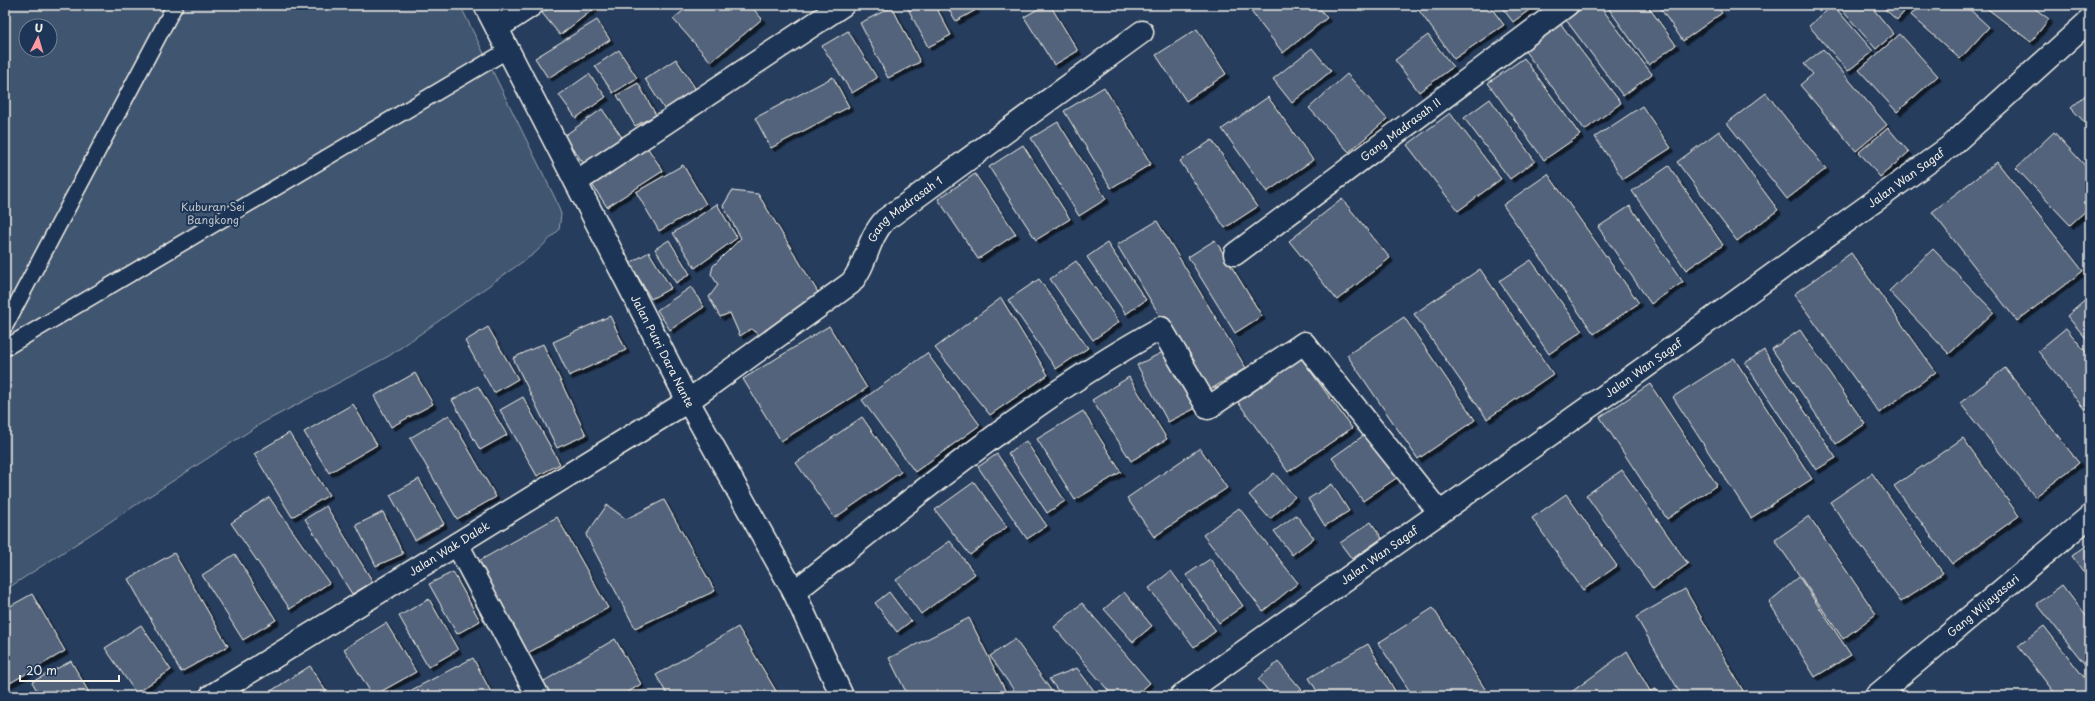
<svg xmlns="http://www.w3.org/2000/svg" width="2095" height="701" viewBox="0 0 2095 701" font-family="'Playpen Sans',sans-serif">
	<defs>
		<filter id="shadow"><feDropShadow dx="3.5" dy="3.5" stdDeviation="0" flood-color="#0009"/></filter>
	</defs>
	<rect width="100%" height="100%" fill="#263d5d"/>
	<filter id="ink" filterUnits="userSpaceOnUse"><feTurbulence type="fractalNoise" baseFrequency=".025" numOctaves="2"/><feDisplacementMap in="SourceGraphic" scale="8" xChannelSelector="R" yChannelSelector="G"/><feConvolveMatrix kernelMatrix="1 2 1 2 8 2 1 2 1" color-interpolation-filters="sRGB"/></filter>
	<g filter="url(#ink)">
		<path fill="#40546f" stroke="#9aa2ac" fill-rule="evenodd" d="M 5,5 L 460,5 L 555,198 L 561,214 L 559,230 L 535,253 L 389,356 L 262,423 L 5,590 ZM 26,26 L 50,26 L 50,50 L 26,50 Z"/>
		<path fill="#52647b" stroke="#f4f1e8" filter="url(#shadow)" d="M 553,5 L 599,5 L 560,35 L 542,13 Z
			M 690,5 L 750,5 L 762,19 L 711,62 L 673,19 Z
			M 906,5 L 935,5 L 951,35 L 928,47 Z
			M 946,5 L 973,5 L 976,10 L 956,21 Z
			M 1045,5 L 1050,5 L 1078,51 L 1054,65 L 1024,17 Z
			M 1246,5 L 1317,5 L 1327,18 L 1283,53 Z
			M 1415,5 L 1489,5 L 1504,25 L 1454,59 Z
			M 1500,5 L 1536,5 L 1513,22 Z
			M 1587,5 L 1599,5 L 1652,74 L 1623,96 L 1566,20 Z
			M 1606,5 L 1647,5 L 1676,45 L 1649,65 Z
			M 1658,5 L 1716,5 L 1722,13 L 1683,41 Z
			M 1833,5 L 1873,51 L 1848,71 L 1809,26 Z
			M 1848,5 L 1870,5 L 1894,34 L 1876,49 L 1842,10 Z
			M 1880,5 L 1910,5 L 1897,20 Z
			M 1920,5 L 1965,5 L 1989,27 L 1960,59 L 1911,15 Z
			M 1987,5 L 2030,5 L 2049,19 L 2031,42 L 1985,7 Z
			M 892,7 L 920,62 L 888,78 L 860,23 Z
			M 597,20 L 610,40 L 548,78 L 535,58 Z
			M 1560,23 L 1621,103 L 1585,130 L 1524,50 Z
			M 1197,29 L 1226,74 L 1186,101 L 1156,55 Z
			M 848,31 L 877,78 L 852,93 L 822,46 Z
			M 1900,34 L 1938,76 L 1897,112 L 1859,70 Z
			M 1428,35 L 1453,67 L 1419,92 L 1395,60 Z
			M 1312,48 L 1331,71 L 1292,103 L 1273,79 Z
			M 1823,49 L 1887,125 L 1856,151 L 1800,85 L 1813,74 L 1804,64 Z
			M 619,50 L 637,78 L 613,93 L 595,66 Z
			M 1524,58 L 1580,135 L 1544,160 L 1488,83 Z
			M 676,59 L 699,94 L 668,115 L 645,79 Z
			M 589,74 L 606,97 L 576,118 L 559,95 Z
			M 1347,74 L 1387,119 L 1349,152 L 1309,108 Z
			M 833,77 L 849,107 L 771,148 L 755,118 Z
			M 638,83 L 656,115 L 635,126 L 617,95 Z
			M 1104,87 L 1151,164 L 1111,188 L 1064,111 Z
			M 2090,91 L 2090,128 L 2071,108 Z
			M 1766,93 L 1826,169 L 1787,199 L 1727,123 Z
			M 1268,97 L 1313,160 L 1267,192 L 1222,129 Z
			M 1490,99 L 1535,161 L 1510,179 L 1464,118 Z
			M 1642,106 L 1671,148 L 1623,179 L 1595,137 Z
			M 602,109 L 624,140 L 586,167 L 564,136 Z
			M 1450,113 L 1501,179 L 1458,211 L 1407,145 Z
			M 1058,122 L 1106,199 L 1079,216 L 1031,138 Z
			M 1888,128 L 1909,152 L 1880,177 L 1859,152 Z
			M 1719,131 L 1778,210 L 1737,241 L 1677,162 Z
			M 2054,132 L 2090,171 L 2090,207 L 2070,225 L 2016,168 Z
			M 1212,140 L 1257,207 L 1225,228 L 1180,161 Z
			M 1023,145 L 1070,219 L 1036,240 L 989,167 Z
			M 647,147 L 663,171 L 607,207 L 591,183 Z
			M 1997,162 L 2083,271 L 2017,321 L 1932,212 Z
			M 683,165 L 706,204 L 659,231 L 636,192 Z
			M 1669,166 L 1723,245 L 1686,270 L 1632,191 Z
			M 975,174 L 1016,234 L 978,259 L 938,199 Z
			M 1548,174 L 1639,303 L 1594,334 L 1503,205 Z
			M 732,191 L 758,194 L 819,294 L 759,335 L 751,329 L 740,336 L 730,313 L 720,317 L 709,297 L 718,285 L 711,274 L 713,266 L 741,238 L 723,206 Z
			M 1342,199 L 1390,258 L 1337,300 L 1289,241 Z
			M 717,204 L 737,238 L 695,268 L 673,233 Z
			M 1630,206 L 1683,282 L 1651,304 L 1598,227 Z
			M 1157,221 L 1246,368 L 1206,392 L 1117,245 Z
			M 669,240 L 690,274 L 676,283 L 655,249 Z
			M 1215,240 L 1262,316 L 1235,333 L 1188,257 Z
			M 1107,243 L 1146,300 L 1126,314 L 1087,257 Z
			M 1933,249 L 1994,312 L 1949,354 L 1889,291 Z
			M 649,252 L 671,288 L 651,299 L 630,263 Z
			M 1851,253 L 1936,372 L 1879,413 L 1794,294 Z
			M 1531,260 L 1582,331 L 1549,354 L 1499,281 Z
			M 1076,261 L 1119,322 L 1093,340 L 1050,279 Z
			M 1480,269 L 1553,374 L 1487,419 L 1414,314 Z
			M 1039,279 L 1088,348 L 1056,369 L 1008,300 Z
			M 691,287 L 704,307 L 670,330 L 657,310 Z
			M 2090,296 L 2090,343 L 2067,316 Z
			M 1001,298 L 1048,375 L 990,415 L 935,348 Z
			M 610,316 L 626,350 L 569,376 L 553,342 Z
			M 1404,317 L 1475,420 L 1418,459 L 1347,355 Z
			M 829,326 L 867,388 L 781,441 L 743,379 Z
			M 488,327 L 518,379 L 494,393 L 465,341 Z
			M 2066,328 L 2090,357 L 2090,406 L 2085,410 L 2038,351 Z
			M 1800,330 L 1865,424 L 1836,444 L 1772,349 Z
			M 543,344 L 586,435 L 557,448 L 513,358 Z
			M 1169,349 L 1200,406 L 1168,422 L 1137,365 Z
			M 1764,350 L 1836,458 L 1816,470 L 1745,363 Z
			M 927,353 L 980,425 L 915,472 L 862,400 Z
			M 1298,354 L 1352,428 L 1288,472 L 1235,398 Z
			M 1734,358 L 1812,479 L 1751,518 L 1673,397 Z
			M 2005,368 L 2079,463 L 2035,497 L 1960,403 Z
			M 415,373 L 433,404 L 391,427 L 374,396 Z
			M 1129,377 L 1167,439 L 1131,461 L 1092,400 Z
			M 1650,384 L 1717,485 L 1667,519 L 1600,417 Z
			M 478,386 L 507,435 L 480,450 L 452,400 Z
			M 523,397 L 560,464 L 537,476 L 500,410 Z
			M 353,404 L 377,445 L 329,473 L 304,432 Z
			M 1083,411 L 1121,472 L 1075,500 L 1037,439 Z
			M 449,415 L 496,497 L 457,519 L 410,438 Z
			M 862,417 L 901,472 L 835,518 L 796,463 Z
			M 289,433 L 329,495 L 292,517 L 254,454 Z
			M 1367,433 L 1398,477 L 1363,501 L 1332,458 Z
			M 1963,438 L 2019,516 L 1952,564 L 1894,486 Z
			M 1026,441 L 1065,501 L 1047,513 L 1008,453 Z
			M 1200,448 L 1227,488 L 1154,537 L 1127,498 Z
			M 997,454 L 1047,526 L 1027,539 L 978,467 Z
			M 1622,470 L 1688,564 L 1653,589 L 1586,495 Z
			M 1274,473 L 1295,497 L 1270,519 L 1249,495 Z
			M 1872,473 L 1943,573 L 1901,602 L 1830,502 Z
			M 419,479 L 444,524 L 415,540 L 390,495 Z
			M 974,482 L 1007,527 L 970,555 L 935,510 Z
			M 1332,484 L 1349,511 L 1325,526 L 1308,499 Z
			M 1566,494 L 1617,566 L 1583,590 L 1532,518 Z
			M 269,497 L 329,583 L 290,609 L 231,523 Z
			M 664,500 L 715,591 L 635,628 L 586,535 L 607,505 L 626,519 Z
			M 326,506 L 373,582 L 352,594 L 305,519 Z
			M 1239,508 L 1298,583 L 1263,611 L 1203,535 Z
			M 383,512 L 403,554 L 376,566 L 356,525 Z
			M 1296,515 L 1314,538 L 1292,555 L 1274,531 Z
			M 1809,516 L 1876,614 L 1843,639 L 1775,540 Z
			M 557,517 L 608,608 L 528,653 L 477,562 Z
			M 1371,522 L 1382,538 L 1352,559 L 1340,543 Z
			M 950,541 L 975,574 L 921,614 L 896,580 Z
			M 2090,543 L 2090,581 L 2072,556 Z
			M 174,553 L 228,646 L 181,672 L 128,579 Z
			M 235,554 L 276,620 L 243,640 L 202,575 Z
			M 1210,559 L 1243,606 L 1219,623 L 1186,575 Z
			M 1171,571 L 1216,631 L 1194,647 L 1149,588 Z
			M 453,572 L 480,621 L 457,634 L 429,584 Z
			M 1799,577 L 1851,655 L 1815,677 L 1769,602 Z
			M 2062,585 L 2090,621 L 2090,671 L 2037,604 Z
			M 1685,589 L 1746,696 L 1682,696 L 1636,617 Z
			M 889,592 L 911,621 L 897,632 L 875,603 Z
			M 1124,592 L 1152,626 L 1133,642 L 1104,609 Z
			M 32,594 L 65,651 L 5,686 L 5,609 Z
			M 429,599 L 458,650 L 428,667 L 399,616 Z
			M 1082,603 L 1150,683 L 1135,696 L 1113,696 L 1054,627 Z
			M 1433,608 L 1487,692 L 1480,696 L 1413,696 L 1378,643 Z
			M 969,618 L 1008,696 L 908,696 L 889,658 Z
			M 386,623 L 416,672 L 373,696 L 344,649 Z
			M 141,625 L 171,670 L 136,693 L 105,648 Z
			M 2044,626 L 2090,685 L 2090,696 L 2057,696 L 2018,646 Z
			M 738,627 L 779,696 L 668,696 L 656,675 Z
			M 615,639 L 641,684 L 622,696 L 546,696 L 539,684 Z
			M 1015,639 L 1055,696 L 1018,696 L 990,656 Z
			M 1368,644 L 1398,696 L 1320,696 L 1309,678 Z
			M 1627,651 L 1650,691 L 1656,689 L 1660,696 L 1566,696 Z
			M 473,658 L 493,696 L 400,696 Z
			M 71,661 L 91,696 L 40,696 L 32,682 Z
			M 1278,662 L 1307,696 L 1273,696 L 1258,679 Z
			M 310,666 L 329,696 L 263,696 Z
			M 1077,668 L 1098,696 L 1062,696 L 1049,679 Z"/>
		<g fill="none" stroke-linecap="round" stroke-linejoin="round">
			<defs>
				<path id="service" d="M 5,326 L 175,5
					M 5,348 L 508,50"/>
				<g id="minor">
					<path d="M 497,28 L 532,5"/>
					<path d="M 576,182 L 843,5"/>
					<path id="s1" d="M 1235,254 L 1567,5"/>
					<path d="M 457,544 L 538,696"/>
					<path d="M 794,592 C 910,501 1032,399 1161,328 L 1208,408 L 1304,343 L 1440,513"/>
					<path id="s2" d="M 211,696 L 688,401 L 851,283 C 867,264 867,239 885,220 L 1142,32"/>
					<path id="s3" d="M 1181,696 L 1644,368 L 1952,145 L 2090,20"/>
					<path id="s4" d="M 1876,696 L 2090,516"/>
				</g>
				<g id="tertiary">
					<path id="s5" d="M 485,5 L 688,401 L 794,592 L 842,696"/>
				</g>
			</defs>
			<use href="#service" stroke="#f4f1e8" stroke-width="18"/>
			<use href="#minor" stroke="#f4f1e8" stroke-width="25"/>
			<use href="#tertiary" stroke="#f4f1e8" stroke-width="25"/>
			<use href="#service" stroke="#1d3557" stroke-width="15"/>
			<use href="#minor" stroke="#1d3557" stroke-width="22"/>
			<use href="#tertiary" stroke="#1d3557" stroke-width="22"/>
		</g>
	</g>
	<g text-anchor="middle" stroke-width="4" stroke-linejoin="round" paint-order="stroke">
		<g font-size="11" fill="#f4f1e8" stroke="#1d3557">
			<text dy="4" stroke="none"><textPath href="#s1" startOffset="207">Gang Madrasah II</textPath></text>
			<text dy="4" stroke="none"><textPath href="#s3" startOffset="891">Jalan Wan Sagaf</textPath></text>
			<text dy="4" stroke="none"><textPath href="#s2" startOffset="856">Gang Madrasah 1</textPath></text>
			<text dy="4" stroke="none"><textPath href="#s5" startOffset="389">Jalan Putri Dara Nante</textPath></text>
			<text dy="4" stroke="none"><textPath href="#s3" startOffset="567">Jalan Wan Sagaf</textPath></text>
			<text dy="4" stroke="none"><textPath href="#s2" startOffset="280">Jalan Wak Dalek</textPath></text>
			<text dy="4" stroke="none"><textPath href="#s3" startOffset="243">Jalan Wan Sagaf</textPath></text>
			<text dy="4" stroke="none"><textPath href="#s4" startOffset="140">Gang Wijayasari</textPath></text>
		</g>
		<g font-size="11" fill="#bec2c4" stroke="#1d3557">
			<text x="213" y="211">Kuburan Sei<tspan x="213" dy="13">Bangkong</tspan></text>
		</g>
	</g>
	<rect width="2095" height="701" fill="none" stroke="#1d3557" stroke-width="20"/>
	<rect x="10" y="10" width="2075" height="681" fill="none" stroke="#f4f1e8" stroke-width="1.5" filter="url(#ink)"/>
	<g transform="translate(38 38) rotate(5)"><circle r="19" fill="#1d3557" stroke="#738091"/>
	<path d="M0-3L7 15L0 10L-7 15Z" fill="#ff9aa2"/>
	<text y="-6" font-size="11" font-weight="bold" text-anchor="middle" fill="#f4f1e8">U</text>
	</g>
	<path d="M20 675v6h99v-6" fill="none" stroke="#f4f1e8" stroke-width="2"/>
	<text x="26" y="675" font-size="12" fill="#f4f1e8" stroke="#1d3557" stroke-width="3" paint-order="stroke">20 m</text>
</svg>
